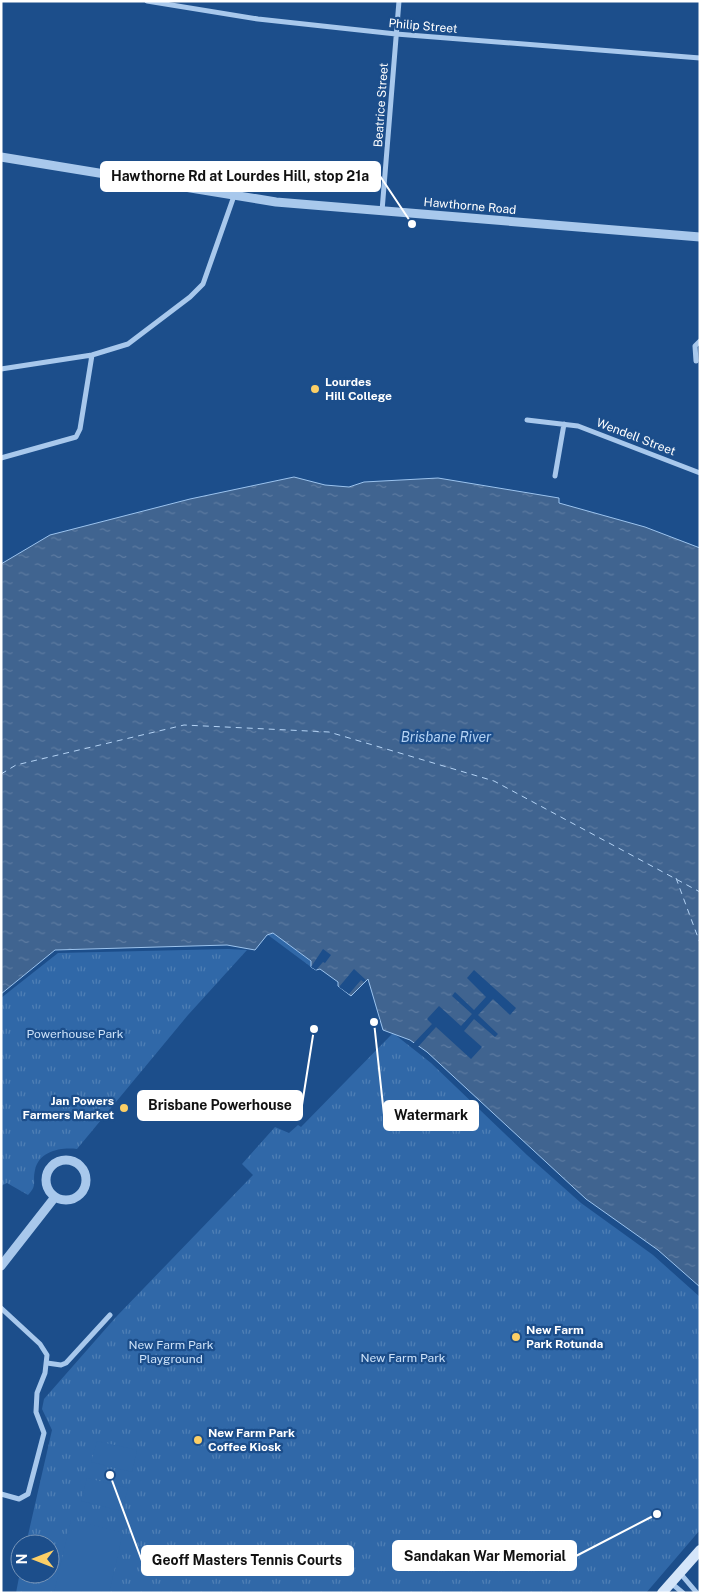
<svg xmlns="http://www.w3.org/2000/svg" width="701" height="1594" viewBox="0 0 701 1594" font-family="'Public Sans',sans-serif">
	<defs>
		<pattern id="wetland-marsh" width="20" height="14" patternUnits="userSpaceOnUse" patternTransform="scale(1.25)"><rect width="20" height="14" fill="#3068a8"/><path d="M1 5h8M5 5V1M11 12h8M15 12V8" fill="none" stroke="#4f7fb5"/></pattern>
		<pattern id="park-tufts" width="24" height="20" patternUnits="userSpaceOnUse" patternTransform="scale(1.25)"><rect width="24" height="20" fill="#3068a8"/><path d="M3 7l-1-3M5 7V3M7 7l1-3M15 17l-1-3M17 17v-4M19 17l1-3" fill="none" stroke="#4f7fb5"/></pattern>
		<pattern id="water-ripples" width="26" height="14" patternUnits="userSpaceOnUse" patternTransform="scale(1.25)"><rect width="26" height="14" fill="#406490"/><path d="M2 4q2-2 4 0t4 0M15 11q2-2 4 0t4 0" fill="none" stroke="#5d7ba1"/></pattern>
	</defs>
	<rect width="100%" height="100%" fill="#1c4e8b"/>
	<path fill="url(#wetland-marsh)" d="M 273,933 L 311,961 L 311,967 L 268,935 Z"/>
	<path fill="url(#park-tufts)" d="M 228,949 L 247,950 L 188,1015 L 77,1149 C 61,1147 39,1151 35,1170 C 32,1183 38,1184 28,1195 L 7,1183 L 1,1186 L 1,998 L 58,953 Z
		M 393,1033 L 431,1063 L 527,1155 L 581,1203 L 653,1255 L 700,1297 L 700,1530 L 646,1593 L 16,1593 L 20,1572 L 50,1574 L 50,1544 L 26,1544 L 52,1430 L 42,1409 L 44,1399 L 116,1317 L 253,1175 L 242,1164 L 275,1127 L 289,1133 L 298,1125 L 301,1127 Z"/>
	<path fill="#3068a8" d="M 97,1441 L 137,1450 L 132,1472 L 91,1462 Z
		M 87,1478 L 128,1488 L 122,1511 L 81,1501 Z
		M 71,1520 L 123,1533 L 109,1593 L 54,1593 Z"/>
	<path fill="url(#water-ripples)" stroke="#9bc3ee" d="M 294,477 L 325,485 L 349,487 L 364,482 L 438,478 L 559,498 L 559,503 L 645,527 L 700,548 L 700,1287 L 658,1250 L 586,1199 L 427,1052 L 410,1040 L 383,1030 L 368,979 L 351,996 L 338,986 L 338,982 L 320,969 L 316,970 L 311,967 L 311,961 L 273,933 L 267,935 L 255,950 L 227,945 L 55,950 L 1,994 L 1,564 L 50,535 L 190,499 Z"/>
	<path fill="#1c4e8b" d="M 323,949 L 331,955 L 325,963 L 323,962 L 316,970 L 311,967 Z
		M 354,969 L 366,980 L 364,982 L 361,980 L 349,994 L 339,987 Z
		M 474,970 L 516,1008 L 510,1015 L 493,999 L 478,1015 L 498,1034 L 495,1037 L 474,1019 L 464,1031 L 482,1047 L 471,1059 L 436,1027 L 417,1048 L 412,1045 L 432,1024 L 427,1019 L 439,1006 L 461,1026 L 472,1014 L 452,996 L 455,992 L 474,1010 L 486,997 L 467,978 Z"/>
	<g fill="none" stroke-linecap="round" stroke-linejoin="round">
		<path stroke="#b3d2f4" stroke-width="1" stroke-dasharray="6 5" stroke-linecap="butt" d="M 1,774 L 16,765 L 184,725 L 329,732 L 494,781 L 700,892
			M 676,878 L 700,943"/>
		<path stroke="#a8c8ec" stroke-width="5" d="M 147,1 L 258,19 L 396,34 L 700,58
			M 382,211 L 399,1
			M 696,361 L 695,346 L 700,341
			M 1,369 L 92,355 L 128,344 L 190,297 L 203,284 L 234,196
			M 527,420 L 578,426 L 700,473
			M 1,458 L 76,437 L 80,429 L 92,355
			M 555,476 L 564,424
			M 1,1308 L 40,1344 L 47,1355 L 45,1373 L 37,1393 L 36,1412 L 44,1433 L 28,1494 L 19,1499 L 1,1494
			M 47,1363 L 61,1365 L 66,1363 L 110,1315
			M 680,1573 L 697,1593
			M 671,1583 L 683,1593"/>
		<path stroke="#a8c8ec" stroke-width="9" d="M 1,157 L 276,202 L 700,237
			M46 1180a20 20 0 1 1 40 0a20 20 0 1 1-40 0Z
			M 1,1266 L 55,1197"/>
		<path stroke="#d4e5f9" stroke-width="10" d="M 662,1593 L 700,1550"/>
	</g>
	<g fill="#fccf66" stroke="#1c4e8b" stroke-width="2">
		<circle cx="315" cy="389" r="5"/>
		<circle cx="124" cy="1108" r="5"/>
		<circle cx="516" cy="1337" r="5"/>
		<circle cx="198" cy="1440" r="5"/>
	</g>
	<g text-anchor="middle" stroke-width="4.5" stroke-linejoin="round" paint-order="stroke">
		<g font-size="12" fill="#fff" stroke="#1c4e8b">
			<text transform="translate(423 26) rotate(5)" y="4">Philip Street</text>
			<text transform="translate(381 105) rotate(-86)" y="4">Beatrice Street</text>
			<text transform="translate(470 206) rotate(5)" y="4">Hawthorne Road</text>
			<text transform="translate(636 437) rotate(21)" y="4">Wendell Street</text>
		</g>
		<g font-size="12" font-weight="bold" fill="#fff" stroke="#1c4e8b" text-anchor="start">
			<text x="325" y="386">Lourdes<tspan x="325" dy="14">Hill College</tspan></text>
			<text x="114" y="1105" text-anchor="end">Jan Powers<tspan x="114" dy="14">Farmers Market</tspan></text>
			<text x="526" y="1334">New Farm<tspan x="526" dy="14">Park Rotunda</tspan></text>
			<text x="208" y="1437">New Farm Park<tspan x="208" dy="14">Coffee Kiosk</tspan></text>
		</g>
		<g font-size="12" fill="#cde2f9" stroke="#1c4e8b">
			<text x="75" y="1038">Powerhouse Park</text>
			<text x="171" y="1349">New Farm Park<tspan x="171" dy="14">Playground</tspan></text>
			<text x="403" y="1362">New Farm Park</text>
		</g>
		<g font-size="14" font-style="italic" fill="#b3d2f4" stroke="#1c4e8b">
			<text x="446" y="742">Brisbane River</text>
		</g>
	</g>
	<path fill="none" stroke="#fff" stroke-width="2" d="M412 224L380 176M314 1029L302 1105M374 1022L384 1115M657 1514L576 1556M110 1475L142 1561"/>
	<g fill="#fff" stroke="#1c4e8b" stroke-width="2">
		<circle cx="412" cy="224" r="5"/>
		<circle cx="314" cy="1029" r="5"/>
		<circle cx="374" cy="1022" r="5"/>
		<circle cx="657" cy="1514" r="5"/>
		<circle cx="110" cy="1475" r="5"/>
	</g>
	<g fill="#fff" stroke="#fff" stroke-width="2">
		<rect x="101" y="162" width="279" height="29" rx="5"/>
		<rect x="138" y="1091" width="164" height="29" rx="5"/>
		<rect x="384" y="1101" width="94" height="29" rx="5"/>
		<rect x="393" y="1541" width="183" height="29" rx="5"/>
		<rect x="142" y="1546" width="211" height="29" rx="5"/>
	</g>
	<g font-size="14" text-anchor="middle" font-weight="bold" fill="#111">
		<text x="240" y="181">Hawthorne Rd at Lourdes Hill, stop 21a</text>
		<text x="220" y="1110">Brisbane Powerhouse</text>
		<text x="431" y="1120">Watermark</text>
		<text x="485" y="1561">Sandakan War Memorial</text>
		<text x="247" y="1565">Geoff Masters Tennis Courts</text>
	</g>
	<rect width="701" height="1594" fill="none" stroke="#ffffff" stroke-width="5"/>
	<g transform="translate(35 1559) rotate(270)"><circle r="24" fill="#1c4e8b" stroke="#7795b9"/>
	<path d="M0-4L9 19L0 12L-9 19Z" fill="#fccf66"/>
	<text y="-8" font-size="14" font-weight="bold" text-anchor="middle" fill="#ffffff">N</text>
	</g>
</svg>
